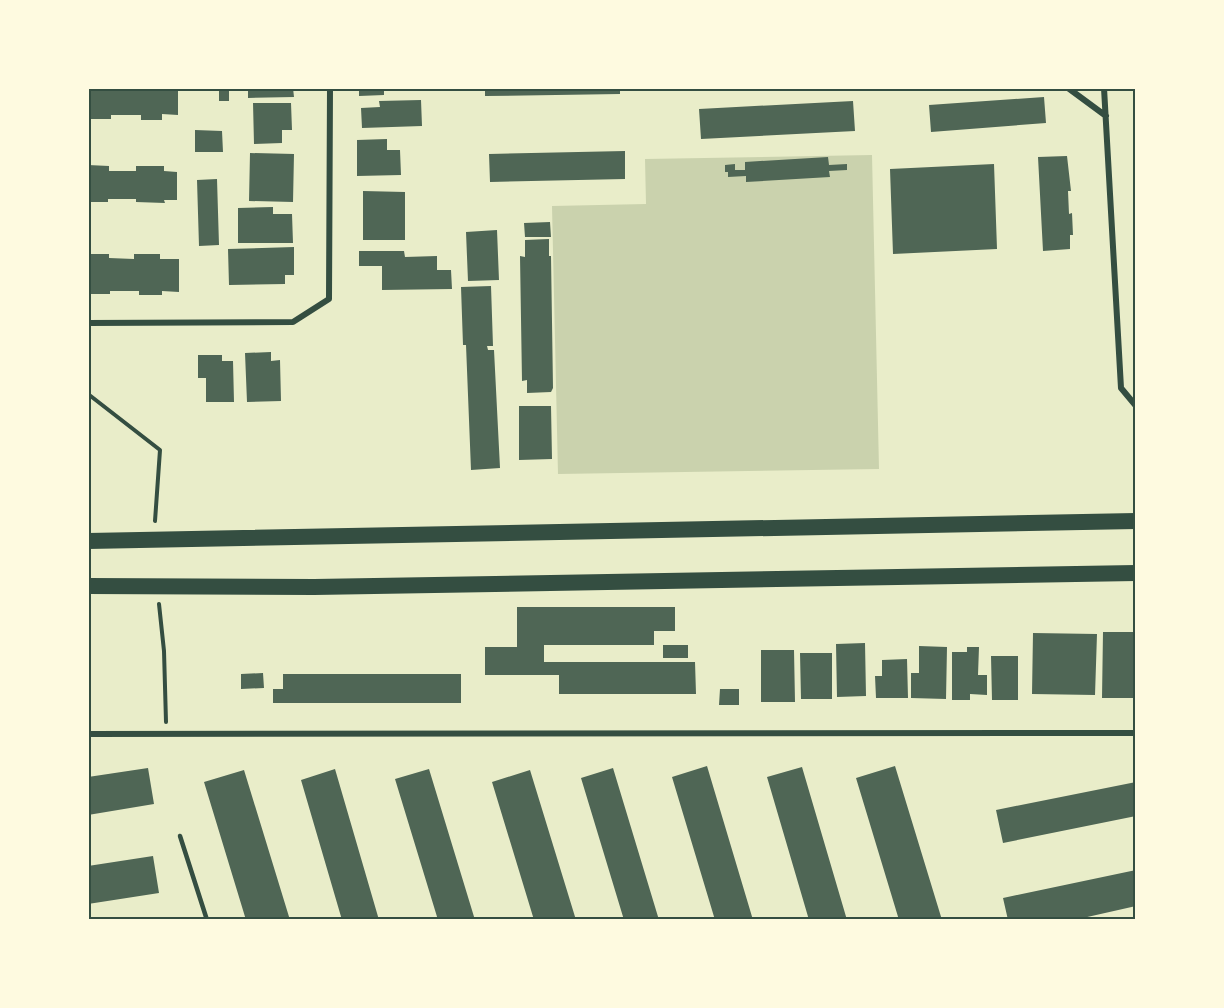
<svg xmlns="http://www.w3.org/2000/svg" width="1224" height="1008" viewBox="0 0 1224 1008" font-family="'Playfair Display',serif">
	<rect width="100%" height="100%" fill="#e9edc9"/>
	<path fill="#cad2ad" d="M 872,155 L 879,469 L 558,474 L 552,206 L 646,204 L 645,159 Z"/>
	<path fill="#4f6655" d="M 88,88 L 178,89 L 178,115 L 162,114 L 162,120 L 141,120 L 141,115 L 111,115 L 111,119 L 89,119 Z
		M 219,88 L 229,88 L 229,101 L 219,101 Z
		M 248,88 L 293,88 L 294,97 L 248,98 Z
		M 359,88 L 384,88 L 384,95 L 359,96 Z
		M 485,88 L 620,88 L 620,94 L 485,96 Z
		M 1044,97 L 1046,123 L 931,132 L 929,105 Z
		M 421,100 L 422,126 L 362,128 L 361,108 L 380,107 L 379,101 Z
		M 853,101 L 855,131 L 701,139 L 699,109 Z
		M 253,103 L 291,103 L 292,130 L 282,130 L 282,143 L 254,144 Z
		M 195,130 L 222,131 L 223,152 L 195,152 Z
		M 387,139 L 387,150 L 400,150 L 401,175 L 357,176 L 357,140 Z
		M 625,151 L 625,179 L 490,182 L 489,154 Z
		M 250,153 L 294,154 L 293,202 L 249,201 Z
		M 1067,156 L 1071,191 L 1068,191 L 1069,214 L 1072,213 L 1073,235 L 1070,235 L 1070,249 L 1043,251 L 1038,157 Z
		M 828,157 L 829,165 L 847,164 L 847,170 L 829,171 L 830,177 L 746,182 L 746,176 L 728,177 L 728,172 L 725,172 L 725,165 L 735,164 L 735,170 L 745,170 L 745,162 Z
		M 994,164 L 997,249 L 893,254 L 890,169 Z
		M 88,165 L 109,166 L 109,171 L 136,171 L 136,166 L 164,166 L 164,171 L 177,172 L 177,200 L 164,200 L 165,203 L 136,202 L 136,199 L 108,199 L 108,202 L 88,202 Z
		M 217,179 L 219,245 L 199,246 L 197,180 Z
		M 363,191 L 405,192 L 405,240 L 363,240 Z
		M 273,207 L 273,214 L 292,214 L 293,243 L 238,243 L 238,208 Z
		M 550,222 L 551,237 L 525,237 L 524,223 Z
		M 497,230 L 499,280 L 468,281 L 466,232 Z
		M 549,239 L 549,256 L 551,256 L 553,388 L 551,392 L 527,393 L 527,380 L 522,381 L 520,256 L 525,257 L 525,240 Z
		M 294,247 L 294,275 L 285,275 L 285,284 L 229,285 L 228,249 Z
		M 359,251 L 404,251 L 405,257 L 437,256 L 437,270 L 451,270 L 452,289 L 382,290 L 382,266 L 359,266 Z
		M 88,254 L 109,254 L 109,258 L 134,259 L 134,254 L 160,254 L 160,259 L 179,259 L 179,292 L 162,291 L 162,295 L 139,295 L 139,291 L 110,291 L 110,294 L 88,294 Z
		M 491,286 L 493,346 L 487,346 L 488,350 L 494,350 L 500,468 L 471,470 L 466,345 L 463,345 L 461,287 Z
		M 271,352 L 271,361 L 280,360 L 281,401 L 247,402 L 245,353 Z
		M 198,355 L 222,355 L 222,361 L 233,361 L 234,402 L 206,402 L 206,378 L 198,378 Z
		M 519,406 L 551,406 L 552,459 L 519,460 Z
		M 517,607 L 675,607 L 675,631 L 654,631 L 654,645 L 544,645 L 544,662 L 695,662 L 696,694 L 559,694 L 559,675 L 485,675 L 485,647 L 517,647 Z
		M 1103,632 L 1136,632 L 1135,698 L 1102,698 Z
		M 1033,633 L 1097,634 L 1095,695 L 1032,694 Z
		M 865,643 L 866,696 L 837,697 L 836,644 Z
		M 663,645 L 688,645 L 688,658 L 663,658 Z
		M 919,646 L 947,647 L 946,699 L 911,698 L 911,673 L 919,673 Z
		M 967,647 L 979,647 L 978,675 L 987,675 L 987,695 L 970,694 L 970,700 L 952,700 L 952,652 L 967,652 Z
		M 761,650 L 794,650 L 795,702 L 761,702 Z
		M 800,653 L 832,653 L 832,699 L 801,699 Z
		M 991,656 L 1018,656 L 1018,700 L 992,700 Z
		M 907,659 L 908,698 L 876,698 L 875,676 L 882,676 L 882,660 Z
		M 263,673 L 264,688 L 241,689 L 241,674 Z
		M 283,674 L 461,674 L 461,703 L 273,703 L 273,689 L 283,689 Z
		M 720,689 L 739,689 L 739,705 L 719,705 Z
		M 707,766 L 753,920 L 715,920 L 672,777 Z
		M 895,766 L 942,920 L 899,920 L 856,778 Z
		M 802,767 L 847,920 L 809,920 L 767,777 Z
		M 148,768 L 154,804 L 88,815 L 88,777 Z
		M 613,768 L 659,920 L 624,920 L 581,778 Z
		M 335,769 L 379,920 L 342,920 L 301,780 Z
		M 429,769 L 475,920 L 438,920 L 395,779 Z
		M 244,770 L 290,920 L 246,920 L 204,782 Z
		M 530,770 L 576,920 L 534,920 L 492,782 Z
		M 1136,782 L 1136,816 L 1003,843 L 996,810 Z
		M 153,856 L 159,893 L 88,904 L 88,866 Z
		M 1136,870 L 1136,906 L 1074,920 L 1008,920 L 1003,898 Z"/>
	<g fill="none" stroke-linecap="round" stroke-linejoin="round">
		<path stroke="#344e41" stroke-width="4" d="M 88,394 L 160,450 L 155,521
			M 159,604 L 164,651 L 166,722"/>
		<path stroke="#344e41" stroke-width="4.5" d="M 180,836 L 207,920"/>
		<path stroke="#344e41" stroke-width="6" d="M 1068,88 L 1106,116
			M 1104,88 L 1121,388 L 1136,406
			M 88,323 L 293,322 L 329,299 L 330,88
			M 88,734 L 1136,733"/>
		<path stroke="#344e41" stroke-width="16" d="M 88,541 L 1136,521
			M 88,586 L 314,587 L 1136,573"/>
	</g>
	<rect width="1224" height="1008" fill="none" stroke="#fefae0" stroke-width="180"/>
	<rect x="90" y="90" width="1044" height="828" fill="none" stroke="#344e41" stroke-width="2"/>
</svg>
